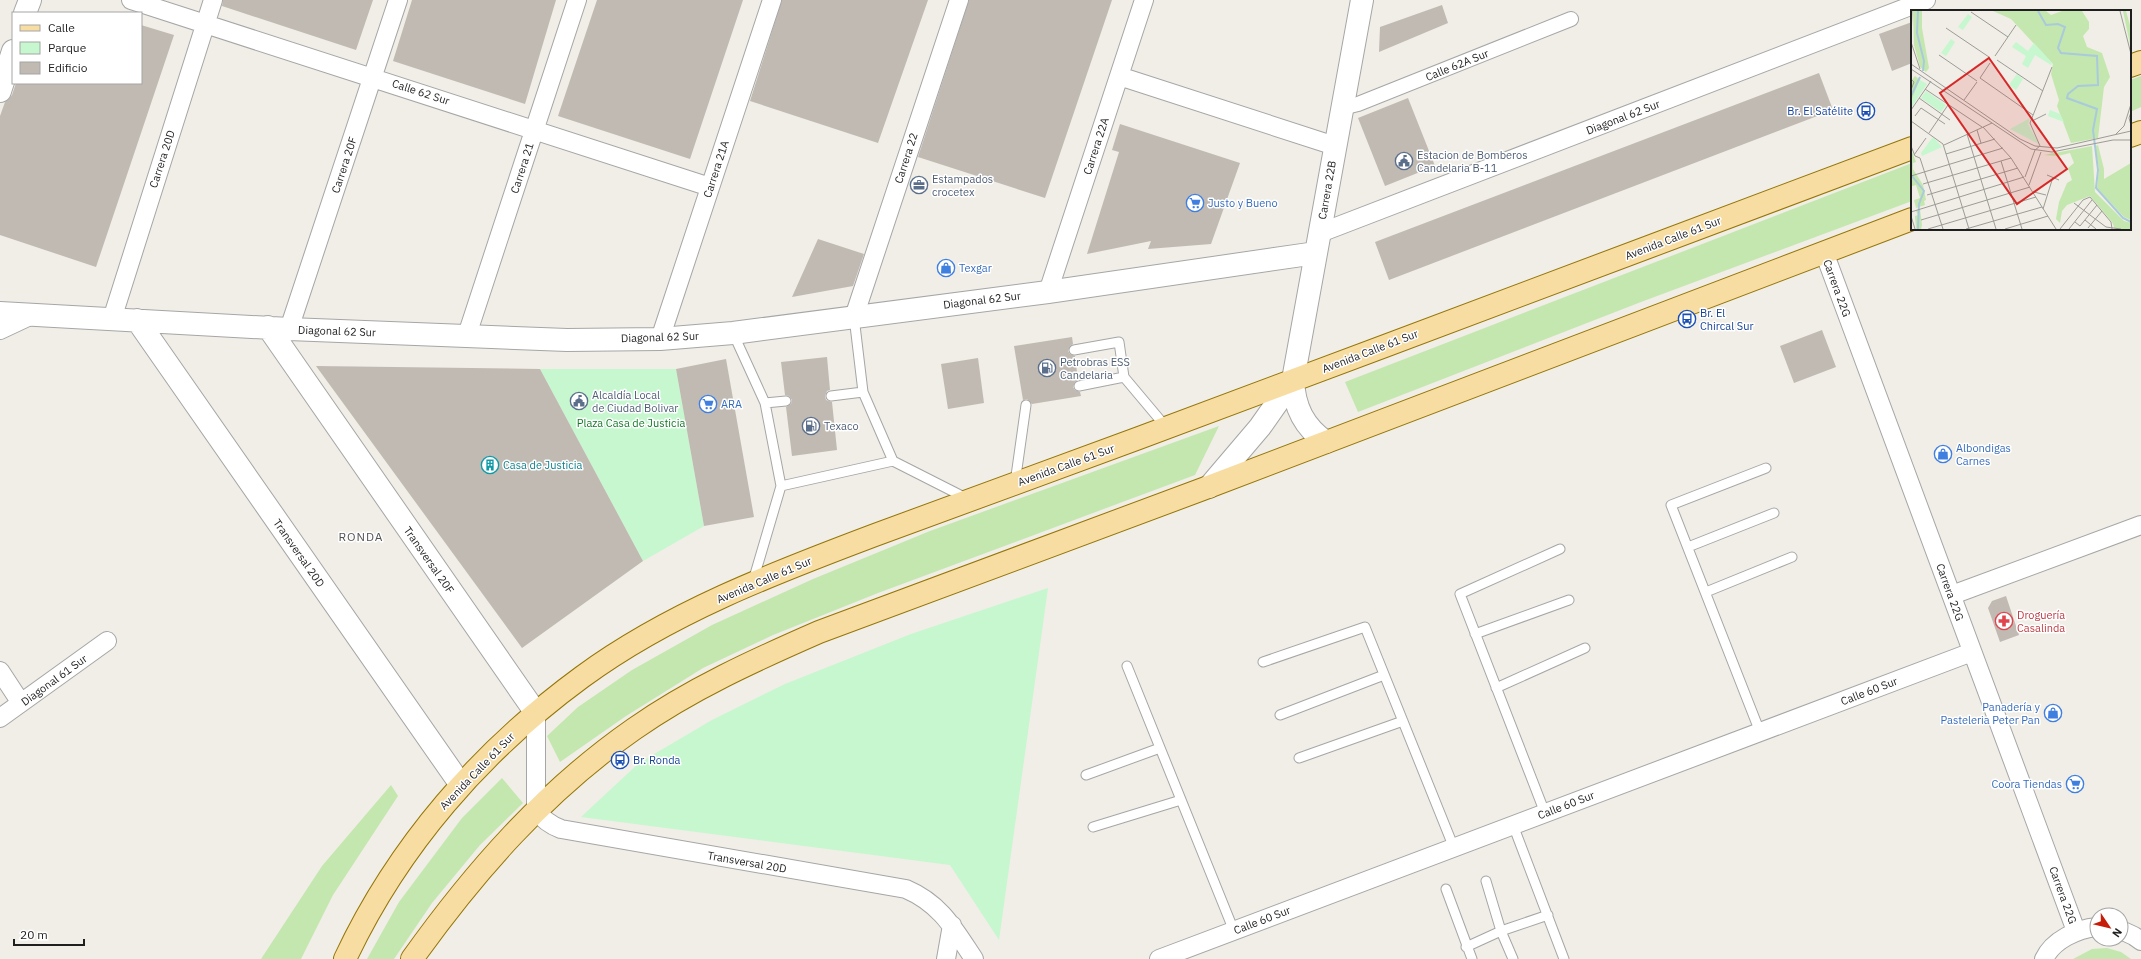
<svg xmlns="http://www.w3.org/2000/svg" width="2141" height="959" viewBox="0 0 2141 959" font-family="'IBM Plex Sans',sans-serif">
	<rect width="100%" height="100%" fill="#f0eee6"/>
	<path fill="#c4e7af" d="M 2141,76 L 2141,107 L 2130,112 L 2130,80 Z
		M 1912,163 L 1912,201 L 1641,302 L 1358,412 L 1345,382 Z
		M 1219,426 L 1195,475 L 878,593 L 773,635 L 703,668 L 626,716 L 560,762 L 547,736 L 578,707 L 632,670 L 712,625 L 813,579 L 930,531 Z
		M 502,778 L 523,803 L 480,845 L 432,903 L 394,959 L 367,959 L 399,902 L 462,818 Z
		M 391,785 L 398,796 L 333,895 L 301,959 L 261,959 L 322,866 Z
		M 2107,948 L 2121,952 L 2131,959 L 2073,959 L 2092,949 Z"/>
	<path fill="#c6f7cf" d="M 540,369 L 676,369 L 704,526 L 643,561 Z
		M 1048,588 L 999,940 L 950,865 L 581,817 L 639,763 L 712,720 L 785,684 L 911,634 Z"/>
	<path fill="#c0bab3" d="M 223,0 L 373,0 L 356,50 L 222,6 Z
		M 412,0 L 556,0 L 525,104 L 393,61 Z
		M 597,0 L 743,0 L 690,159 L 558,116 Z
		M 782,0 L 928,0 L 878,143 L 750,101 Z
		M 969,0 L 1112,0 L 1045,198 L 918,157 Z
		M 1442,5 L 1448,23 L 1379,52 L 1380,27 Z
		M 1912,22 L 1912,63 L 1892,71 L 1879,34 Z
		M 141,25 L 174,35 L 96,267 L 0,235 L 0,116 L 5,102 L 12,95 L 16,83 L 141,83 Z
		M 1819,73 L 1833,110 L 1389,280 L 1375,242 Z
		M 1408,98 L 1435,166 L 1385,186 L 1358,118 Z
		M 1120,124 L 1240,163 L 1211,244 L 1148,249 L 1151,241 L 1087,254 L 1119,152 L 1112,150 Z
		M 818,239 L 864,254 L 853,286 L 792,297 Z
		M 1822,330 L 1836,367 L 1794,383 L 1780,346 Z
		M 1072,337 L 1073,344 L 1070,346 L 1068,351 L 1070,354 L 1075,356 L 1078,380 L 1075,382 L 1073,387 L 1075,390 L 1080,392 L 1081,396 L 1032,404 L 1027,399 L 1023,400 L 1014,346 Z
		M 827,357 L 830,390 L 827,391 L 825,396 L 826,400 L 832,402 L 837,450 L 792,456 L 786,407 L 791,404 L 792,400 L 789,396 L 785,395 L 781,362 Z
		M 978,358 L 984,403 L 948,409 L 941,364 Z
		M 726,359 L 754,517 L 704,526 L 676,369 Z
		M 316,366 L 540,369 L 643,561 L 522,648 Z
		M 2006,596 L 2019,635 L 2000,642 L 1988,608 L 1992,601 Z"/>
	<g fill="none" stroke-linecap="round" stroke-linejoin="round">
		<defs>
			<path id="service" d="M 854,317 L 863,392 L 893,461 L 966,498
				M 733,333 L 765,403 L 781,486 L 753,581
				M 1074,350 L 1119,342 L 1124,377 L 1079,386
				M 1124,377 L 1166,427
				M 831,396 L 863,392
				M 765,403 L 786,401
				M 1015,483 L 1026,405
				M 781,486 L 893,461
				M 1688,547 L 1774,513
				M 1706,592 L 1792,557
				M 1475,634 L 1569,600
				M 1263,662 L 1365,627 L 1454,848
				M 1127,666 L 1234,931
				M 1496,688 L 1585,648
				M 1280,715 L 1384,675
				M 1760,732 L 1671,505 L 1766,468
				M 1299,758 L 1403,721
				M 1086,775 L 1160,748
				M 1545,813 L 1460,594 L 1560,549
				M 1513,825 L 1564,959
				M 1093,827 L 1181,800
				M 1486,881 L 1501,931 L 1513,959
				M 1446,889 L 1472,959
				M 1466,947 L 1501,931 L 1548,915"/>
			<path id="pedestrian" d="M 1342,108 L 1358,104 L 1571,19"/>
			<path id="minor" d="M 131,0 L 710,187
				M 1119,76 L 1335,146
				M 1320,233 L 1926,0
				M 1824,252 L 2076,931
				M 1048,292 L 1144,0
				M 854,317 L 959,0
				M 112,319 L 213,0
				M 289,329 L 398,0
				M 0,330 L 32,315
				M 467,335 L 577,0
				M 660,339 L 772,0
				M 1952,595 L 2141,525
				M 0,671 L 21,703
				M 536,713 L 536,810 C 543,820 550,825 561,829 L 906,889 C 941,904 954,929 974,959
				M 0,718 L 107,641
				M 2121,930 L 2134,936 L 2141,941
				M 946,959 L 952,925
				M 1159,959 L 1972,652
				M 2044,959 C 2053,940 2077,929 2097,927"/>
			<path id="tertiary" d="M 25,13 L 30,0
				M 0,91 L 13,51
				M 0,313 L 289,329 L 567,340 L 660,339 L 733,333 L 1048,292 L 1316,253
				M 137,320 L 461,785
				M 268,327 L 536,713
				M 1326,442 C 1304,427 1294,407 1293,380 L 1362,0
				M 1209,487 L 1260,427 L 1293,380"/>
			<path id="primary" d="M 2130,66 L 2141,62
				M 2130,136 L 2141,132
				M 345,959 C 398,846 481,751 582,677 C 669,613 774,573 875,535 C 963,502 1051,470 1139,438 C 1221,408 1303,377 1385,346 C 1561,280 1736,214 1912,148
				M 412,959 C 474,872 545,791 634,729 C 691,689 755,660 819,632 L 1203,489 L 1912,219"/>
		</defs>
		<use href="#service" stroke="#a6a6a6" stroke-width="11"/>
		<use href="#pedestrian" stroke="#a6a6a6" stroke-width="16"/>
		<use href="#minor" stroke="#a6a6a6" stroke-width="20"/>
		<use href="#tertiary" stroke="#a6a6a6" stroke-width="24"/>
		<use href="#primary" stroke="#947507" stroke-width="24"/>
		<use href="#service" stroke="#fff" stroke-width="9"/>
		<use href="#pedestrian" stroke="#fff" stroke-width="14"/>
		<use href="#minor" stroke="#fff" stroke-width="18"/>
		<use href="#tertiary" stroke="#fff" stroke-width="22"/>
		<use href="#primary" stroke="#f8dda3" stroke-width="22"/>
	</g>
	<defs>
		<symbol id="bus-ring" viewBox="-11 -11 22 22"><circle r="9.5" fill="#fff" stroke="#1a4fb4" stroke-width="1.5"/><path d="M-5-6H5V4H4V6H2V4H-2V6H-4V4H-5ZM-3.5-4V0h7V-4ZM-3.5 1.2v1.5H-2V1.2ZM2 1.2v1.5H3.5V1.2Z" fill="#1a4fb4"/></symbol>
		<symbol id="civic-ring" viewBox="-11 -11 22 22"><circle r="9.5" fill="#fff" stroke="#5c6f8a" stroke-width="1.5"/><path d="M-.6-6.5H3V-4.5H.6V-3L4-1V1h2V6H-6V1h2V-1L-.6-3ZM-1.2 2.5V6h2.4V2.5Z" fill="#5c6f8a"/></symbol>
		<symbol id="office-ring" viewBox="-11 -11 22 22"><circle r="9.5" fill="#fff" stroke="#5c6f8a" stroke-width="1.5"/><path d="M-6-3h4V-5.5h4V-3h4V5H-6ZM-1-4.5V-3h2v-1.5ZM-6 0V1H6V0Z" fill="#5c6f8a"/></symbol>
		<symbol id="supermarket-ring" viewBox="-11 -11 22 22"><circle r="9.5" fill="#fff" stroke="#3f7fe0" stroke-width="1.5"/><path d="M-6-5.5h2.5l.6 2H6L4.5 2H-2.5L-4.4-4H-6ZM-1.5 3.2a1.3 1.3 0 1 0 .1 0ZM3 3.2a1.3 1.3 0 1 0 .1 0Z" fill="#3f7fe0"/></symbol>
		<symbol id="shop-ring" viewBox="-11 -11 22 22"><circle r="9.5" fill="#fff" stroke="#3f7fe0" stroke-width="1.5"/><path d="M-5-2.5h2.3a2.7 3.5 0 0 1 5.4 0H5L5.5 6h-11ZM-1.5-2.5h3a1.5 2.3 0 0 0-3 0Z" fill="#3f7fe0"/></symbol>
		<symbol id="fuel-ring" viewBox="-11 -11 22 22"><circle r="9.5" fill="#fff" stroke="#5c6f8a" stroke-width="1.5"/><path d="M-5.5-6h7V0h2V4h1.3V-2.5L3-4.5l.8-.8L6-3V5H2.5V1h-1V6h-7ZM-4.2-4.7v3.2H.2V-4.7Z" fill="#5c6f8a"/></symbol>
		<symbol id="building-ring" viewBox="-11 -11 22 22"><circle r="9.5" fill="#fff" stroke="#0f9aa8" stroke-width="1.5"/><path d="M-4-6H4V6H1V3H-1V6H-4ZM-2.5-4.3h1.7v1.8h-1.7ZM.8-4.3h1.7v1.8H.8ZM-2.5-1h1.7V.8h-1.7ZM.8-1h1.7V.8H.8Z" fill="#0f9aa8"/></symbol>
		<symbol id="pharmacy-ring" viewBox="-11 -11 22 22"><circle r="9.5" fill="#fff" stroke="#e0444e" stroke-width="1.5"/><path d="M-2-6h4v4h4v4h-4v4h-4v-4h-4v-4h4Z" fill="#e0444e"/></symbol>
	</defs>
	<g fill-rule="evenodd">
		<use href="#bus-ring" x="1856" y="101" width="20" height="20"/>
		<use href="#civic-ring" x="1394" y="151" width="20" height="20"/>
		<use href="#office-ring" x="909" y="175" width="20" height="20"/>
		<use href="#supermarket-ring" x="1185" y="193" width="20" height="20"/>
		<use href="#shop-ring" x="936" y="258" width="20" height="20"/>
		<use href="#bus-ring" x="1677" y="309" width="20" height="20"/>
		<use href="#fuel-ring" x="1037" y="358" width="20" height="20"/>
		<use href="#civic-ring" x="569" y="391" width="20" height="20"/>
		<use href="#supermarket-ring" x="698" y="394" width="20" height="20"/>
		<use href="#fuel-ring" x="801" y="416" width="20" height="20"/>
		<use href="#shop-ring" x="1933" y="444" width="20" height="20"/>
		<use href="#building-ring" x="480" y="455" width="20" height="20"/>
		<use href="#pharmacy-ring" x="1994" y="611" width="20" height="20"/>
		<use href="#shop-ring" x="2043" y="703" width="20" height="20"/>
		<use href="#bus-ring" x="610" y="750" width="20" height="20"/>
		<use href="#supermarket-ring" x="2065" y="774" width="20" height="20"/>
	</g>
	<g text-anchor="middle" stroke-width="3" stroke-linejoin="round" paint-order="stroke">
		<g font-size="11" fill="#1f1f1f" stroke="#fff">
			<text transform="translate(1457 65) rotate(-22)" y="4">Calle 62A Sur</text>
			<text transform="translate(421 92) rotate(18)" y="4">Calle 62 Sur</text>
			<text transform="translate(1623 117) rotate(-21)" y="4">Diagonal 62 Sur</text>
			<text transform="translate(1096 146) rotate(-72)" y="4">Carrera 22A</text>
			<text transform="translate(906 158) rotate(-72)" y="4">Carrera 22</text>
			<text transform="translate(162 159) rotate(-72)" y="4">Carrera 20D</text>
			<text transform="translate(344 165) rotate(-72)" y="4">Carrera 20F</text>
			<text transform="translate(522 168) rotate(-72)" y="4">Carrera 21</text>
			<text transform="translate(716 169) rotate(-72)" y="4">Carrera 21A</text>
			<text transform="translate(1327 190) rotate(-80)" y="4">Carrera 22B</text>
			<text transform="translate(1673 238) rotate(-21)" y="4">Avenida Calle 61 Sur</text>
			<text transform="translate(1837 288) rotate(70)" y="4">Carrera 22G</text>
			<text transform="translate(982 300) rotate(-7)" y="4">Diagonal 62 Sur</text>
			<text transform="translate(337 331) rotate(2)" y="4">Diagonal 62 Sur</text>
			<text transform="translate(660 337) rotate(-2)" y="4">Diagonal 62 Sur</text>
			<text transform="translate(1370 351) rotate(-21)" y="4">Avenida Calle 61 Sur</text>
			<text transform="translate(1066 465) rotate(-20)" y="4">Avenida Calle 61 Sur</text>
			<text transform="translate(299 553) rotate(55)" y="4">Transversal 20D</text>
			<text transform="translate(429 560) rotate(55)" y="4">Transversal 20F</text>
			<text transform="translate(764 580) rotate(-23)" y="4">Avenida Calle 61 Sur</text>
			<text transform="translate(1950 592) rotate(70)" y="4">Carrera 22G</text>
			<text transform="translate(54 680) rotate(-36)" y="4">Diagonal 61 Sur</text>
			<text transform="translate(1869 691) rotate(-21)" y="4">Calle 60 Sur</text>
			<text transform="translate(477 771) rotate(-46)" y="4">Avenida Calle 61 Sur</text>
			<text transform="translate(1566 805) rotate(-21)" y="4">Calle 60 Sur</text>
			<text transform="translate(747 862) rotate(10)" y="4">Transversal 20D</text>
			<text transform="translate(2063 895) rotate(70)" y="4">Carrera 22G</text>
			<text transform="translate(1262 920) rotate(-21)" y="4">Calle 60 Sur</text>
		</g>
		<g font-size="11" fill="#164399" stroke="#fff" text-anchor="start">
			<text x="1853" y="115" text-anchor="end">Br. El Satélite</text>
			<text x="1700" y="317">Br. El<tspan x="1700" dy="13">Chircal Sur</tspan></text>
			<text x="633" y="764">Br. Ronda</text>
		</g>
		<g font-size="11" fill="#4e5e75" stroke="#fff" text-anchor="start">
			<text x="1417" y="159">Estacion de Bomberos<tspan x="1417" dy="13">Candelaria B-11</tspan></text>
			<text x="932" y="183">Estampados<tspan x="932" dy="13">crocetex</tspan></text>
			<text x="1060" y="366">Petrobras ESS<tspan x="1060" dy="13">Candelaria</tspan></text>
			<text x="592" y="399">Alcaldía Local<tspan x="592" dy="13">de Ciudad Bolivar</tspan></text>
			<text x="824" y="430">Texaco</text>
		</g>
		<g font-size="11" fill="#366cbe" stroke="#fff" text-anchor="start">
			<text x="1208" y="207">Justo y Bueno</text>
			<text x="959" y="272">Texgar</text>
			<text x="721" y="408">ARA</text>
			<text x="1956" y="452">Albondigas<tspan x="1956" dy="13">Carnes</tspan></text>
			<text x="2040" y="711" text-anchor="end">Panadería y<tspan x="2040" dy="13">Pasteleria Peter Pan</tspan></text>
			<text x="2062" y="788" text-anchor="end">Coora Tiendas</text>
		</g>
		<g font-size="11" fill="#107a25" stroke="#fff">
			<text x="631" y="427">Plaza Casa de Justicia</text>
		</g>
		<g font-size="11" fill="#0d838f" stroke="#fff" text-anchor="start">
			<text x="503" y="469">Casa de Justicia</text>
		</g>
		<g font-size="11" fill="#be3a42" stroke="#fff" text-anchor="start">
			<text x="2017" y="619">Droguería<tspan x="2017" dy="13">Casalinda</tspan></text>
		</g>
		<g font-size="12" letter-spacing="1" fill="#525252" stroke="#fff">
			<text x="361" y="541">RONDA</text>
		</g>
	</g>
	<g transform="translate(1911 10)">
		<rect width="220" height="220" fill="#f0eee6"/>
		<path d="M 2,1 L 11,1 L 11,18 L 18,58 L 15,62 L 9,57 L 3,35 ZM 82,1 L 135,1 L 140,5 L 151,1 L 171,1 L 178,12 L 178,19 L 172,26 L 176,37 L 191,43 L 199,67 L 193,77 L 187,128 L 160,133 L 146,96 L 148,90 L 140,64 L 142,54 L 100,9 ZM 212,1 L 215,1 L 220,19 L 220,39 ZM 4,66 L 9,70 L 0,92 L 0,71 ZM 187,135 L 193,159 L 193,169 L 220,153 L 220,210 L 213,207 L 186,178 L 188,159 L 184,136 ZM 181,136 L 184,182 L 213,211 L 220,213 L 220,219 L 204,219 L 201,212 L 179,186 L 156,195 L 151,201 L 149,213 L 145,209 L 148,192 L 156,173 L 161,170 L 157,158 L 163,153 L 159,143 L 147,146 L 133,145 ZM 0,139 L 5,152 L 2,153 L 2,159 L 12,175 L 15,190 L 13,191 L 14,195 L 5,198 L 3,190 L 9,188 L 5,175 L 1,176 L 0,172 ZM 9,199 L 11,215 L 10,219 L 5,219 L 4,206 L 7,205 L 5,201 Z" fill="#c4e7af"/>
		<path d="M 57,4 L 61,7 L 52,20 L 47,17 ZM 40,29 L 44,32 L 35,46 L 30,43 ZM 105,32 L 117,41 L 123,33 L 141,53 L 140,55 L 124,45 L 117,58 L 111,54 L 115,46 L 101,37 ZM 106,64 L 112,69 L 105,80 L 98,75 ZM 9,70 L 16,74 L 0,98 L 0,92 ZM 15,81 L 35,95 L 30,102 L 10,88 ZM 139,100 L 149,104 L 153,112 L 137,106 ZM 119,108 L 117,114 L 128,134 L 99,119 ZM 22,127 L 31,137 L 11,146 L 10,143 Z" fill="#c6f7cf"/>
		<path fill="none" stroke="#a9cadb" stroke-width="2" d="M 7,1 L 6,23 L 13,51 L 12,61M 127,1 L 135,15 L 147,14 L 154,17 L 147,38 L 150,43 L 186,46 L 187,75 L 167,76 L 157,84 L 156,88 L 186,99 L 182,120 L 187,160 L 185,178 L 212,208 L 220,212M 0,86 L 9,67M 1,166 L 13,181 L 8,194 L 7,219"/>
		<path fill="none" stroke="#9c9b96" stroke-width="1" d="M 1,1 L 0,32 L 9,59M 209,1 L 220,44M 60,2 L 97,27M 35,18 L 78,47M 28,45 L 66,71M 84,46 L 105,15M 86,50 L 132,81M 0,54 L 109,129 L 124,136 L 146,138 L 220,121M 0,59 L 120,139 L 141,142 L 202,130 L 220,130M 69,68 L 122,105M 69,68 L 79,53M 0,69 L 3,72 L 0,80M 14,79 L 71,117M 8,88 L 39,110M 53,90 L 66,72M 0,100 L 20,71M 220,102 L 218,108 L 220,115M 4,106 L 10,98 L 34,114M 0,111 L 32,134 L 58,219M 121,111 L 135,104M 72,117 L 100,148 L 145,219M 66,120 L 70,133M 18,123 L 37,95M 56,124 L 85,219M 204,125 L 213,116 L 220,94M 33,135 L 81,113M 0,136 L 4,146 L 9,148 L 32,219M 35,144 L 84,129M 3,145 L 15,128M 90,151 L 111,219M 136,165 L 148,170M 0,166 L 92,138M 114,167 L 124,140 L 129,136 L 119,113 L 141,57M 12,174 L 100,148M 118,175 L 130,142M 123,182 L 135,185M 16,185 L 107,158M 163,193 L 195,217 L 210,219M 132,199 L 142,167M 0,202 L 113,167M 0,206 L 4,219M 10,210 L 119,177M 174,210 L 185,219M 164,212 L 169,216 L 186,195M 177,218 L 191,201M 17,219 L 125,187M 55,219 L 131,197M 94,219 L 137,206M 149,219 L 172,190 L 179,187 L 200,212 L 201,219M 158,219 L 181,190"/>
		<path fill="#d62828" fill-opacity="0.15" stroke="#d62828" stroke-width="2" d="M 78,48 L 156,159 L 106,194 L 29,83 Z"/>
		<rect width="220" height="220" fill="none" stroke="#1f1f1f" stroke-width="2"/>
	</g>
	<rect x="12" y="12" width="130" height="72" fill="#ffffff" stroke="#a5a5a5"/>
	<rect x="20" y="25" width="20" height="6" fill="#f8dda3" stroke="#a5a5a5"/>
	<text x="48" y="32" font-size="12" fill="#1f1f1f">Calle</text>
	<rect x="20" y="42" width="20" height="12" fill="#c6f7cf" stroke="#a5a5a5"/>
	<text x="48" y="52" font-size="12" fill="#1f1f1f">Parque</text>
	<rect x="20" y="62" width="20" height="12" fill="#c0bab3" stroke="#a5a5a5"/>
	<text x="48" y="72" font-size="12" fill="#1f1f1f">Edificio</text>
	<g transform="translate(2109 927) rotate(125)"><circle r="19" fill="#ffffff" stroke="#a5a5a5"/>
	<path d="M0-3L7 15L0 10L-7 15Z" fill="#c61e09"/>
	<text y="-6" font-size="11" font-weight="bold" text-anchor="middle" fill="#1f1f1f">N</text>
	</g>
	<path d="M14 939v6h70v-6" fill="none" stroke="#1f1f1f" stroke-width="2"/>
	<text x="20" y="939" font-size="12" fill="#1f1f1f" stroke="#ffffff" stroke-width="3" paint-order="stroke">20 m</text>
</svg>
